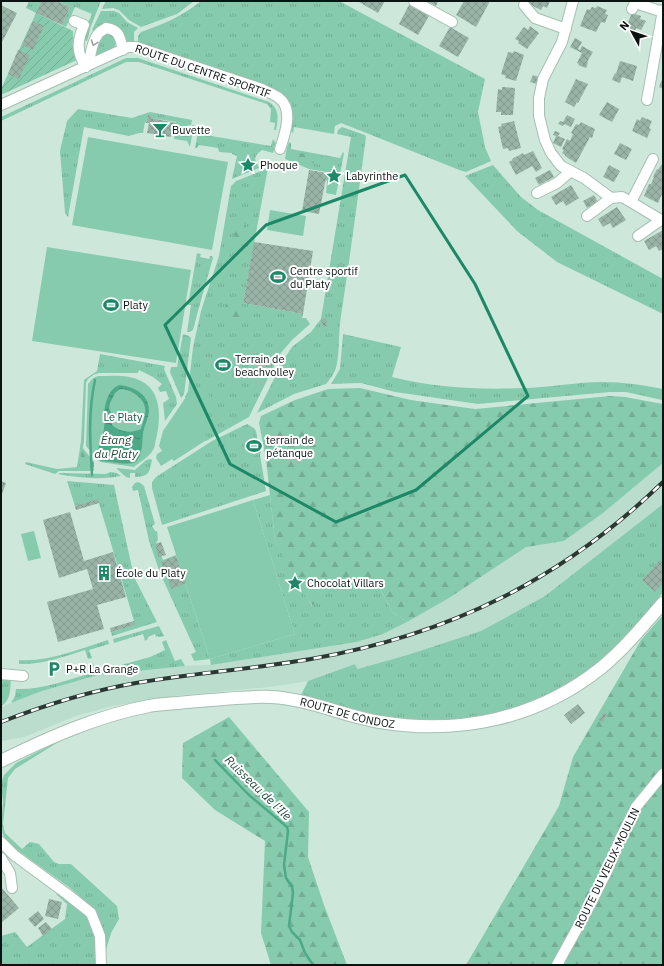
<svg xmlns="http://www.w3.org/2000/svg" width="664" height="966" viewBox="0 0 664 966" font-family="'IBM Plex Sans',sans-serif">
	<defs>
		<pattern id="grass-tufts" width="24" height="20" patternUnits="userSpaceOnUse"><rect width="24" height="20" fill="#86cbae"/><path d="M3 7l-1-3M5 7V3M7 7l1-3M15 17l-1-3M17 17v-4M19 17l1-3" fill="none" stroke="#72ad94"/></pattern>
		<pattern id="forest-firs" width="22" height="20" patternUnits="userSpaceOnUse"><rect width="22" height="20" fill="#86cbae"/><path d="M5 1l3.5 6h-7zM16 11l3.5 6h-7z" fill="#72ad94"/></pattern>
		<pattern id="garden-furrows" width="10" height="10" patternUnits="userSpaceOnUse"><rect width="10" height="10" fill="#86cbae"/><path d="M-1 1l2-2M0 10L10 0M9 11l2-2" fill="none" stroke="#72ad94"/></pattern>
		<pattern id="water-ripples" width="26" height="14" patternUnits="userSpaceOnUse"><rect width="26" height="14" fill="#4da987"/><path d="M2 4q2-2 4 0t4 0M15 11q2-2 4 0t4 0" fill="none" stroke="#3e886d"/></pattern>
		<pattern id="building-cross-hatch" width="8" height="8" patternUnits="userSpaceOnUse"><rect width="8" height="8" fill="#99b3a7"/><path d="M0 0l8 8M0 8l8-8" fill="none" stroke="#82998f"/></pattern>
	</defs>
	<rect width="100%" height="100%" fill="#cde8db"/>
	<path fill="#baddcd" d="M 663,463 L 663,504 L 545,596 L 481,631 L 404,656 L 356,669 L 355,664 L 308,681 L 270,687 L 181,695 L 112,706 L 76,716 L 24,737 L 1,741 L 1,707 L 42,691 L 98,675 L 175,666 L 211,665 L 383,634 L 407,622 L 449,598 L 526,546 L 564,541 L 603,513 Z"/>
	<path fill="url(#grass-tufts)" d="M 29,1 L 41,1 L 36,13 L 26,8 Z
		M 56,1 L 101,1 L 91,26 L 87,41 L 84,40 L 81,49 L 84,50 L 84,54 C 75,43 87,26 92,14 L 75,7 L 66,27 L 62,25 L 70,7 Z
		M 106,1 L 194,1 L 177,14 L 141,27 L 129,20 L 119,10 L 113,8 L 102,9 Z
		M 201,1 L 339,1 L 485,79 L 478,112 L 485,147 L 491,161 L 466,172 L 462,171 L 341,123 L 335,126 L 334,134 L 294,127 L 293,133 L 290,130 L 281,93 L 274,89 L 149,46 L 138,44 L 138,36 L 141,32 C 163,24 183,16 201,1 Z
		M 101,11 L 114,11 L 119,13 L 127,22 L 138,28 L 134,32 L 134,44 L 127,44 L 122,31 L 104,24 L 97,27 L 94,31 L 92,30 Z
		M 110,33 L 114,35 L 117,41 L 114,48 L 94,57 C 97,48 99,35 110,33 Z
		M 126,58 L 138,58 L 269,102 C 280,109 278,119 276,130 L 274,130 L 275,123 L 270,122 L 271,109 L 267,104 L 139,62 L 126,62 L 1,121 L 1,117 Z
		M 78,109 L 132,118 L 150,112 L 192,120 L 191,125 L 176,128 L 176,122 L 151,118 L 151,115 L 148,115 L 146,123 L 145,122 L 143,133 L 139,133 L 129,136 L 84,127 L 68,217 L 65,213 L 60,151 L 67,121 Z
		M 194,125 L 190,147 L 187,141 L 174,139 L 175,130 Z
		M 199,127 L 200,127 L 199,134 L 271,146 L 273,139 L 276,143 L 273,153 L 262,150 L 257,154 L 255,159 L 259,168 L 232,179 L 237,156 L 232,154 L 232,153 L 219,152 L 218,148 L 199,145 L 197,148 L 195,148 Z
		M 342,127 L 365,135 L 366,137 C 358,197 350,257 341,316 C 338,333 340,353 336,368 C 334,374 330,379 326,384 L 294,394 L 257,413 L 284,359 L 292,347 L 311,332 L 321,319 L 351,137 L 337,134 L 338,130 Z
		M 289,142 L 291,143 L 291,149 L 340,158 L 343,152 L 344,153 L 336,195 L 326,193 L 327,181 L 325,180 L 326,172 L 309,169 L 285,159 L 287,147 Z
		M 493,165 L 521,197 L 538,210 L 663,279 L 663,314 L 557,262 L 517,231 L 465,176 Z
		M 268,168 L 243,303 L 303,314 L 302,318 L 306,318 L 310,324 L 292,340 L 280,354 L 249,417 L 206,441 L 185,397 L 188,391 L 193,347 L 201,311 L 219,256 L 231,186 L 236,181 Z
		M 197,253 L 201,254 L 200,257 L 209,259 L 210,256 L 212,256 L 213,258 L 198,311 L 193,330 L 190,332 L 187,332 L 191,305 L 188,305 Z
		M 183,334 L 189,336 L 191,338 L 185,387 L 184,394 L 181,398 L 170,372 L 171,367 L 177,367 Z
		M 343,334 L 401,347 L 392,377 C 436,388 481,390 526,388 C 551,387 577,382 602,382 C 623,382 643,385 663,389 L 663,399 L 662,400 L 626,392 L 610,392 L 478,404 L 395,392 L 361,383 L 331,384 L 340,369 Z
		M 100,354 L 165,366 L 164,369 L 176,397 L 177,404 L 165,421 L 163,403 L 169,399 L 166,391 L 160,392 L 158,388 L 162,384 L 153,377 L 139,370 L 138,373 L 99,373 L 93,375 L 88,379 L 86,383 L 84,441 L 79,471 L 59,471 L 55,474 L 25,464 L 26,462 L 57,469 L 77,467 L 81,441 L 84,380 L 97,371 Z
		M 247,424 L 254,428 L 256,431 L 266,491 L 162,525 L 152,488 L 152,482 L 156,477 L 212,441 Z
		M 150,459 L 152,460 C 149,473 150,476 135,477 L 135,473 L 130,473 L 130,478 L 126,477 L 117,469 L 117,468 L 135,470 L 146,460 Z
		M 110,472 L 117,473 L 121,476 C 99,480 80,478 58,474 L 60,473 L 106,474 Z
		M 67,481 L 114,485 L 134,577 L 157,622 L 112,636 L 111,632 L 134,625 L 134,621 L 98,500 L 75,506 Z
		M 139,482 L 144,486 L 155,524 L 152,526 L 155,531 L 157,531 L 158,540 L 156,543 L 163,560 L 176,555 L 210,659 L 295,634 L 253,500 L 270,495 L 275,540 L 312,606 L 328,584 L 379,586 L 392,612 L 407,622 L 383,634 L 356,642 L 211,665 L 210,659 L 194,661 L 191,654 L 196,652 L 160,573 L 149,541 L 138,490 L 133,491 L 132,487 L 135,483 Z
		M 663,504 L 663,592 L 647,614 L 599,665 L 563,687 L 518,707 L 489,716 L 454,721 L 416,722 L 384,717 L 301,695 L 308,681 L 355,664 L 357,669 L 404,656 L 481,631 L 545,596 Z
		M 159,626 L 164,636 L 159,637 L 158,636 L 156,637 L 155,634 L 148,637 L 148,639 L 145,641 L 143,634 L 114,643 L 113,639 Z
		M 108,640 L 109,644 L 89,650 L 92,658 L 88,659 L 85,650 C 63,657 42,665 19,664 L 19,660 C 49,662 79,649 108,640 Z
		M 166,640 L 175,661 L 181,659 L 185,666 L 98,675 L 42,691 L 11,703 L 15,696 L 16,689 C 42,690 67,680 92,673 L 89,664 L 93,663 L 96,672 L 150,657 L 165,650 L 162,642 Z
		M 1,680 L 11,680 C 10,689 11,701 1,706 Z
		M 63,739 L 15,769 L 8,778 L 3,824 L 5,833 L 22,849 L 30,842 L 39,844 L 54,862 L 59,864 L 71,864 L 117,906 L 119,919 L 111,933 L 106,950 L 105,934 L 94,909 L 70,888 L 10,845 L 3,835 L 1,825 L 3,803 L 1,783 L 4,775 L 16,763 Z
		M 56,894 L 62,894 L 84,911 L 86,916 L 95,935 L 97,965 L 1,965 L 1,936 L 15,932 L 27,947 L 65,919 L 67,904 Z"/>
	<path fill="url(#forest-firs)" d="M 293,152 L 325,157 L 326,161 L 321,165 L 291,157 L 290,154 Z
		M 242,219 L 250,234 L 247,241 L 241,242 L 234,236 L 233,227 L 235,221 Z
		M 239,297 L 243,321 L 240,327 L 231,325 L 226,321 L 225,308 L 227,300 L 232,298 Z
		M 360,388 L 411,400 L 475,409 L 610,396 L 625,397 L 663,404 L 663,463 L 603,513 L 564,541 L 526,547 L 449,598 L 407,622 L 392,612 L 379,586 L 328,584 L 313,606 L 298,586 L 275,540 L 266,459 L 259,423 L 261,416 L 295,400 L 328,389 Z
		M 82,447 L 94,462 L 94,471 L 79,471 Z
		M 663,615 L 663,965 L 466,965 L 559,806 L 573,757 L 641,640 Z
		M 229,717 L 309,812 L 308,857 L 324,905 L 347,965 L 271,965 L 261,933 L 265,841 L 215,810 L 182,778 L 183,743 Z"/>
	<path fill="#86cbae" d="M 88,137 L 228,162 L 212,250 L 72,225 Z
		M 270,210 L 306,216 L 303,236 L 267,230 Z
		M 47,247 L 191,270 L 176,363 L 32,341 Z
		M 214,347 L 236,350 L 231,382 L 209,379 Z
		M 98,376 C 112,376 128,374 141,381 C 162,391 161,419 156,439 C 155,442 155,448 153,450 C 149,457 140,462 134,467 L 100,462 L 86,446 L 88,384 L 93,378 Z
		M 205,386 L 215,408 L 199,421 L 208,439 L 174,461 L 172,459 L 161,466 L 156,458 L 157,454 L 162,451 L 159,446 L 163,431 L 188,394 Z
		M 255,436 L 261,453 L 253,456 L 247,439 Z
		M 253,500 L 295,634 L 210,659 L 167,527 Z
		M 34,531 L 41,558 L 28,561 L 21,534 Z"/>
	<path fill="url(#garden-furrows)" d="M 36,13 L 73,31 C 74,44 70,46 77,60 L 3,94 L 1,94 L 1,89 Z"/>
	<path fill="url(#water-ripples)" fill-rule="evenodd" d="M 120,385 C 135,387 150,395 149,412 C 148,419 144,426 143,433 C 142,441 143,457 135,462 C 129,466 108,461 101,461 L 97,452 C 100,443 104,435 104,427 C 105,423 104,420 104,417 C 104,406 108,388 120,385 ZM 120,389 C 130,389 142,396 145,407 C 146,414 143,423 141,429 C 130,434 120,432 112,425 L 112,414 L 109,409 L 110,403 L 115,393 Z"/>
	<g fill="none" stroke-linecap="round" stroke-linejoin="round">
		<path stroke="#4da987" stroke-width="2.5" d="M 92,475 C 90,443 88,412 95,380
			M 215,760 L 248,794 L 287,827 L 288,831 L 284,865 L 286,878 L 292,887 L 293,893 L 289,926 L 292,932 L 300,940 L 305,953 L 313,965"/>
	</g>
	<path fill="url(#building-cross-hatch)" d="M 41,1 L 56,1 L 70,7 L 62,25 L 36,13 Z
		M 359,1 L 385,1 L 378,13 L 359,2 Z
		M 427,1 L 438,1 L 436,6 Z
		M 464,1 L 490,1 L 476,27 L 456,15 Z
		M 528,1 L 550,1 L 547,8 L 543,6 L 541,10 L 527,3 Z
		M 1,5 L 17,13 L 1,44 Z
		M 409,5 L 429,16 L 418,35 L 399,24 Z
		M 597,6 L 607,10 L 605,14 L 608,15 L 605,23 L 601,22 L 596,32 L 580,26 L 587,9 L 590,10 L 592,7 L 596,8 Z
		M 632,13 L 641,16 L 640,19 L 646,21 L 641,30 L 636,28 L 635,31 L 626,27 Z
		M 33,21 L 44,26 L 33,50 L 22,45 Z
		M 530,26 L 539,33 L 527,49 L 518,43 L 519,41 L 515,39 L 524,27 L 528,30 Z
		M 450,27 L 469,38 L 458,57 L 439,46 Z
		M 575,38 L 582,42 L 578,49 L 580,50 L 582,46 L 593,52 L 587,62 L 588,62 L 586,68 L 578,65 L 579,64 L 577,63 L 582,53 L 570,47 Z
		M 18,50 L 30,55 L 19,79 L 8,74 Z
		M 514,51 L 524,55 L 516,81 L 505,78 L 506,76 L 501,74 L 508,52 L 513,53 Z
		M 620,61 L 637,66 L 633,81 L 622,77 L 620,83 L 612,80 L 615,73 L 616,74 Z
		M 533,75 L 539,77 L 537,84 L 530,82 Z
		M 663,77 L 663,89 L 659,87 Z
		M 576,79 L 588,84 L 578,103 L 577,102 L 574,107 L 565,102 Z
		M 502,87 L 515,88 L 513,115 L 501,115 L 501,112 L 496,112 L 498,89 L 502,90 Z
		M 607,102 L 619,109 L 612,122 L 599,115 Z
		M 148,115 L 151,115 L 151,118 L 176,123 L 176,128 L 173,127 L 171,137 L 147,133 L 149,123 L 146,123 Z
		M 567,115 L 575,119 L 571,127 L 564,124 L 563,126 L 558,124 L 560,121 L 563,122 Z
		M 642,117 L 652,121 L 649,128 L 651,129 L 647,138 L 632,131 L 637,119 L 640,121 Z
		M 514,121 L 521,148 L 509,151 L 508,148 L 503,149 L 498,127 L 502,126 L 501,124 Z
		M 581,122 L 595,129 L 592,138 L 590,137 L 576,163 L 565,156 L 565,155 L 562,153 L 564,150 L 562,149 L 567,139 L 570,141 L 573,134 L 571,133 L 576,124 L 579,125 Z
		M 555,131 L 560,133 L 558,136 L 565,139 L 561,147 L 553,143 L 556,136 L 553,135 Z
		M 620,143 L 632,149 L 626,160 L 614,154 Z
		M 533,151 L 542,168 L 536,172 L 532,166 L 516,175 L 509,162 L 513,160 L 512,159 L 523,153 L 524,155 Z
		M 609,165 L 620,171 L 614,182 L 603,177 Z
		M 661,165 L 663,166 L 663,192 L 658,203 L 644,196 L 649,184 L 651,184 L 654,177 L 653,177 L 657,169 L 658,170 Z
		M 309,170 L 327,173 L 319,214 L 302,211 Z
		M 550,170 L 554,177 L 539,185 L 535,178 Z
		M 571,185 L 579,198 L 566,206 L 563,201 L 556,205 L 551,197 Z
		M 594,195 L 598,202 L 587,208 L 583,201 Z
		M 617,207 L 626,220 L 613,228 L 610,223 L 603,227 L 598,219 Z
		M 663,230 L 663,249 L 659,251 L 656,246 L 649,250 L 644,241 Z
		M 254,242 L 313,251 L 303,314 L 243,303 Z
		M 326,318 L 327,326 L 323,327 L 321,319 Z
		M 1,481 L 6,483 L 1,497 Z
		M 98,499 L 99,503 L 76,510 L 75,506 Z
		M 70,512 L 84,561 L 113,552 L 126,597 L 97,605 L 104,629 L 58,642 L 47,602 L 93,589 L 87,569 L 59,578 L 43,520 Z
		M 161,542 L 166,555 L 159,557 L 155,544 Z
		M 176,556 L 186,583 L 172,589 L 161,562 Z
		M 660,560 L 663,562 L 663,583 L 655,592 L 642,580 Z
		M 134,621 L 135,625 L 111,632 L 110,628 Z
		M 578,704 L 585,713 L 571,724 L 564,715 Z
		M 604,713 L 607,714 L 603,722 L 599,720 Z
		M 1,887 L 19,908 L 1,923 Z
		M 49,899 L 62,902 L 58,919 L 45,916 Z
		M 38,911 L 44,919 L 35,927 L 28,919 Z
		M 46,922 L 52,929 L 43,936 L 38,928 Z"/>
	<g fill="none" stroke-linecap="round" stroke-linejoin="round">
		<defs>
			<path id="minor" d="M 414,1 L 452,22
				M 573,1 L 562,42 L 543,79 L 539,98 L 539,116 L 545,140 L 551,153 L 561,166 L 584,178 L 611,198 L 622,197 L 631,202 L 661,220 L 663,220
				M 524,5 L 535,18 L 566,29
				M 632,9 L 635,3 L 663,12
				M 74,21 L 84,25 C 77,41 76,52 86,67
				M 89,65 C 90,55 92,42 98,34 C 100,31 104,30 106,28 C 120,30 120,38 123,50
				M 647,100 L 663,10
				M 1,105 L 128,47 L 136,47 L 262,89 C 267,92 274,94 279,98 C 294,109 285,134 280,149
				M 537,193 L 557,183 L 571,171
				M 631,202 L 653,159
				M 587,216 L 611,198
				M 638,236 L 661,220
				M 1,674 L 23,676
				M 1,842 L 14,855 L 67,894 L 91,913 L 100,936 L 101,965
				M 1,858 L 10,873 L 12,888
				M 557,965 L 590,905 L 608,869 L 620,839 L 636,807 L 663,774"/>
			<g id="major">
				<path id="s1" d="M 1,761 C 48,738 97,716 149,706 C 158,704 168,704 178,703 C 193,701 209,700 224,699 C 240,698 256,696 271,697 C 310,699 343,716 380,722 C 459,735 537,719 601,668 C 624,649 643,626 663,603"/>
			</g>
		</defs>
		<use href="#minor" stroke="#a5bfb3" stroke-width="12"/>
		<use href="#major" stroke="#a5bfb3" stroke-width="14"/>
		<use href="#minor" stroke="#fff" stroke-width="10"/>
		<use href="#major" stroke="#fff" stroke-width="12"/>
		<defs>
			<path id="rail" d="M 1,722 C 45,705 90,691 136,683 C 194,673 253,669 311,659 C 448,635 562,580 663,482"/>
		</defs>
		<use href="#rail" stroke="#2b3832" stroke-width="4"/>
		<use href="#rail" stroke="#fff" stroke-width="2.5" stroke-dasharray="8" stroke-linecap="butt"/>
	</g>
	<defs><path id="oneway-chevron" d="M-2-3.5L2.5 0L-2 3.5" fill="none" stroke-width="1.6" stroke-linecap="round" stroke-linejoin="round"/></defs>
	<use stroke="#9da19f" href="#oneway-chevron" transform="translate(94 43) rotate(110)"/>
	<path fill="none" stroke="#1c8866" stroke-width="3" stroke-linejoin="round" d="M 405,175 L 475,284 L 528,396 L 416,490 L 336,522 L 230,464 L 165,325 L 266,225 Z"/>
	<defs>
		<symbol id="bar-bare" viewBox="-9 -9 18 18"><path d="M-6-5H6L.8 .8V4.5H3.5V6h-7V4.5H-.8V.8Z" fill="#1c8866" stroke="#fff" stroke-width="2.5" paint-order="stroke"/></symbol>
		<symbol id="sight-bare" viewBox="-9 -9 18 18"><path d="M0-6L1.8-2.2L6-1.7L2.9 1.2L3.7 5.4L0 3.3L-3.7 5.4L-2.9 1.2L-6-1.7L-1.8-2.2Z" fill="#1c8866" stroke="#fff" stroke-width="2.5" paint-order="stroke"/></symbol>
		<symbol id="stadium-bare" viewBox="-9 -9 18 18"><path d="M0-5a6.5 5 0 1 0 0 10a6.5 5 0 1 0 0-10ZM-3.5-1.8h7v3.6h-7Z" fill="#1c8866" stroke="#fff" stroke-width="2.5" paint-order="stroke"/></symbol>
		<symbol id="building-bare" viewBox="-9 -9 18 18"><path d="M-4-6H4V6H1V3H-1V6H-4ZM-2.5-4.3h1.7v1.8h-1.7ZM.8-4.3h1.7v1.8H.8ZM-2.5-1h1.7V.8h-1.7ZM.8-1h1.7V.8H.8Z" fill="#1c8866" stroke="#fff" stroke-width="2.5" paint-order="stroke"/></symbol>
		<symbol id="parking-bare" viewBox="-9 -9 18 18"><path d="M-3.5-5.5H1a3.5 3.5 0 0 1 0 7H-1V5.5H-3.5ZM-1-3.4V-.6H.8a1.4 1.4 0 0 0 0-2.8Z" fill="#1c8866" stroke="#fff" stroke-width="2.5" paint-order="stroke"/></symbol>
	</defs>
	<g fill-rule="evenodd">
		<use href="#bar-bare" x="149" y="119" width="22" height="22"/>
		<use href="#sight-bare" x="237" y="154" width="22" height="22"/>
		<use href="#sight-bare" x="323" y="165" width="22" height="22"/>
		<use href="#stadium-bare" x="267" y="266" width="22" height="22"/>
		<use href="#stadium-bare" x="100" y="294" width="22" height="22"/>
		<use href="#stadium-bare" x="212" y="354" width="22" height="22"/>
		<use href="#stadium-bare" x="243" y="435" width="22" height="22"/>
		<use href="#building-bare" x="93" y="562" width="22" height="22"/>
		<use href="#sight-bare" x="284" y="572" width="22" height="22"/>
		<use href="#parking-bare" x="43" y="658" width="22" height="22"/>
	</g>
	<g text-anchor="middle" stroke-width="4" stroke-linejoin="round" paint-order="stroke">
		<g font-size="11" fill="#0a130f" stroke="#fff">
			<text transform="translate(203 71) rotate(19)" y="4">ROUTE DU CENTRE SPORTIF</text>
			<text dy="4" stroke="none"><textPath href="#s1" startOffset="359">ROUTE DE CONDOZ</textPath></text>
			<text transform="translate(607 868) rotate(-64)" y="4">ROUTE DU VIEUX-MOULIN</text>
		</g>
		<g font-size="11" fill="#0a130f" stroke="#fff" text-anchor="start">
			<text x="172" y="134">Buvette</text>
			<text x="260" y="169">Phoque</text>
			<text x="346" y="180">Labyrinthe</text>
			<text x="290" y="275">Centre sportif<tspan x="290" dy="13">du Platy</tspan></text>
			<text x="123" y="309">Platy</text>
			<text x="235" y="363">Terrain de<tspan x="235" dy="13">beachvolley</tspan></text>
			<text x="266" y="444">terrain de<tspan x="266" dy="13">pétanque</tspan></text>
			<text x="116" y="577">École du Platy</text>
			<text x="307" y="587">Chocolat Villars</text>
			<text x="66" y="673">P+R La Grange</text>
		</g>
		<g font-size="11" fill="#0a563f" stroke="#fff">
			<text x="123" y="421">Le Platy</text>
		</g>
		<g font-size="12" font-style="italic" fill="#224a3a" stroke="#fff">
			<text x="116" y="444">Étang<tspan x="116" dy="14">du Platy</tspan></text>
			<text transform="translate(258 788) rotate(44)" y="4">Ruisseau de l'Ile</text>
		</g>
	</g>
	<rect width="664" height="966" fill="none" stroke="#0a130f" stroke-width="4"/>
	<g transform="translate(632 32) rotate(310)" stroke="#ffffff" stroke-width="3" paint-order="stroke">
	<path d="M0-3L7 15L0 10L-7 15Z" fill="#0a130f"/>
	<text y="-6" font-size="11" font-weight="bold" text-anchor="middle" fill="#0a130f">N</text>
	</g>
</svg>
